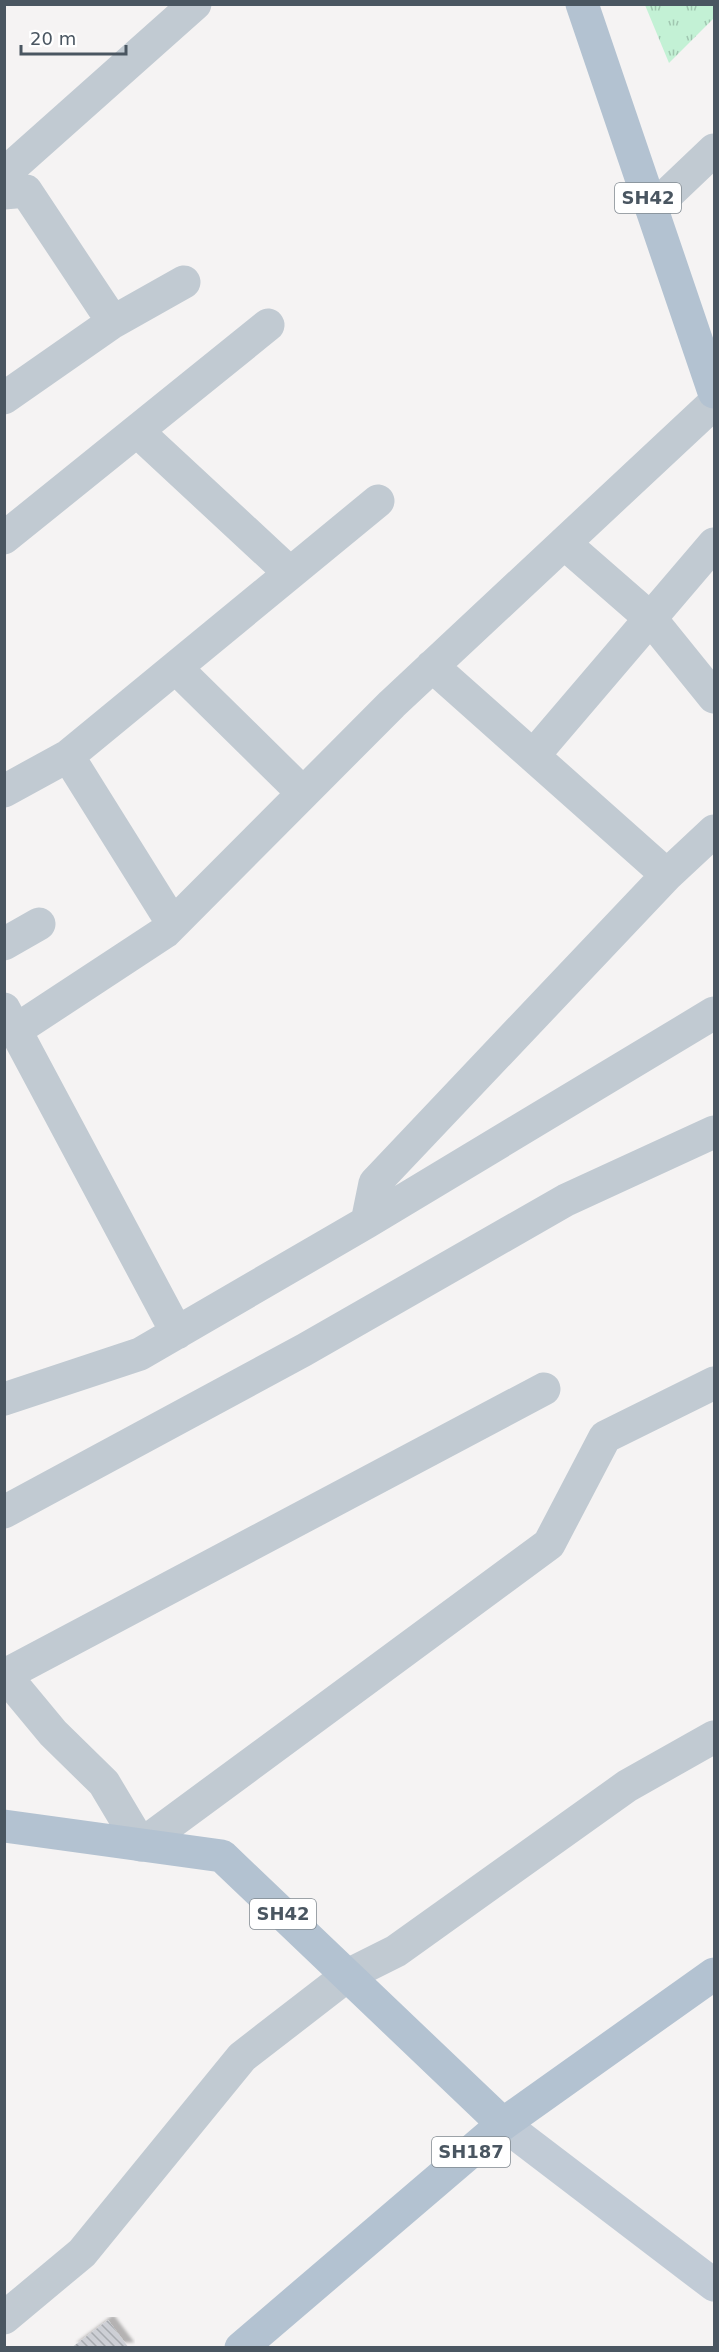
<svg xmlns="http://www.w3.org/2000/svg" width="719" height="2352" viewBox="0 0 719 2352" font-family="'DejaVu Sans',sans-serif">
	<defs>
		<pattern id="park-tufts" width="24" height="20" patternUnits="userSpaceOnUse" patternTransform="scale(1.5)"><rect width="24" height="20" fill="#c3f1d5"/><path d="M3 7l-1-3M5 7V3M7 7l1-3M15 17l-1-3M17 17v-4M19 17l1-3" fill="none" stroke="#a0c6b0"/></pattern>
		<pattern id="building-back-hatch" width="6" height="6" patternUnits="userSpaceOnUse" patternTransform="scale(1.5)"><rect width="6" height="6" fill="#cdcfd5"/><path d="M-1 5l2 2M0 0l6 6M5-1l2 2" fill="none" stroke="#a8abb0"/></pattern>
		<filter id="shadow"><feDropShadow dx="5.5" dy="-5.5" stdDeviation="1.5" flood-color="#0004"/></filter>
	</defs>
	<rect width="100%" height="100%" fill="#f5f3f3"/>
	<path fill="url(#park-tufts)" d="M 645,5 L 714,5 L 714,18 L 669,63 Z"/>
	<path fill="url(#building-back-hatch)" filter="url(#shadow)" d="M 108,2320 L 129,2348 L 71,2348 Z"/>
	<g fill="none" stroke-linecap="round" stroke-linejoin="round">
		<path stroke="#c1cad2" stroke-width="33" d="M 4,174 L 195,4
			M 4,193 L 26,191 L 113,322
			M 652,209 L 714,150
			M 4,398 L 113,322 L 184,282
			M 137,431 L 290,573
			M 4,538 L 268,325
			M 564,543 L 650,618 L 714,697
			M 432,666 L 667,875
			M 176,668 L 303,793
			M 68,756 L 173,924
			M 533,756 L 714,544
			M 4,791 L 68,756 L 378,501
			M 4,944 L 39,924
			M 4,1009 L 177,1333
			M 16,1030 L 165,932 L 392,704 L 714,403
			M 367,1222 L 375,1183 L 667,875 L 714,831
			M 4,1399 L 140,1354 L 367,1222 L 714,1013
			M 4,1512 L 304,1350 L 566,1200 L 714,1132
			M 4,1674 L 53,1733 L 104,1783 L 141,1845 L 549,1544 L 605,1437 L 714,1383
			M 5,1675 L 544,1389
			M 4,2318 L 82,2253 L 242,2057 L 348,1975 L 396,1951 L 627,1786 L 714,1737"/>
		<path stroke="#c1cbd6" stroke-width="33" d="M 503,2124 L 714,2285"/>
		<path stroke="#b3c2d1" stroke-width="33" d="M 582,4 L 714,392
			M 4,1826 L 222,1856 L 503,2124
			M 241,2348 L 503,2124 L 714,1974"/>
	</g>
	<g text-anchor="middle" stroke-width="5" stroke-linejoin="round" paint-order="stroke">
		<g fill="#fff" stroke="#808990" stroke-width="1.5">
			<rect x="615" y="183" width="66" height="30" rx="4.5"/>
			<rect x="250" y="1899" width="66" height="30" rx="4.5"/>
			<rect x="432" y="2137" width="78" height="30" rx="4.5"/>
		</g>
		<g font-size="18" font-weight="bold" fill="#4a5661">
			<text x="648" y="204">SH42</text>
			<text x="283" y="1920">SH42</text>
			<text x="471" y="2158">SH187</text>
		</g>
	</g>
	<rect width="719" height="2352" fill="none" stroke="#4a5661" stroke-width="12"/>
	<path d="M21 45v9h105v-9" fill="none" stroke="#4a5661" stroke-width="3"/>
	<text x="30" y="45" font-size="18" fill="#4a5661" stroke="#ffffff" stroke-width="4.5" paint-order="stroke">20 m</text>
</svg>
